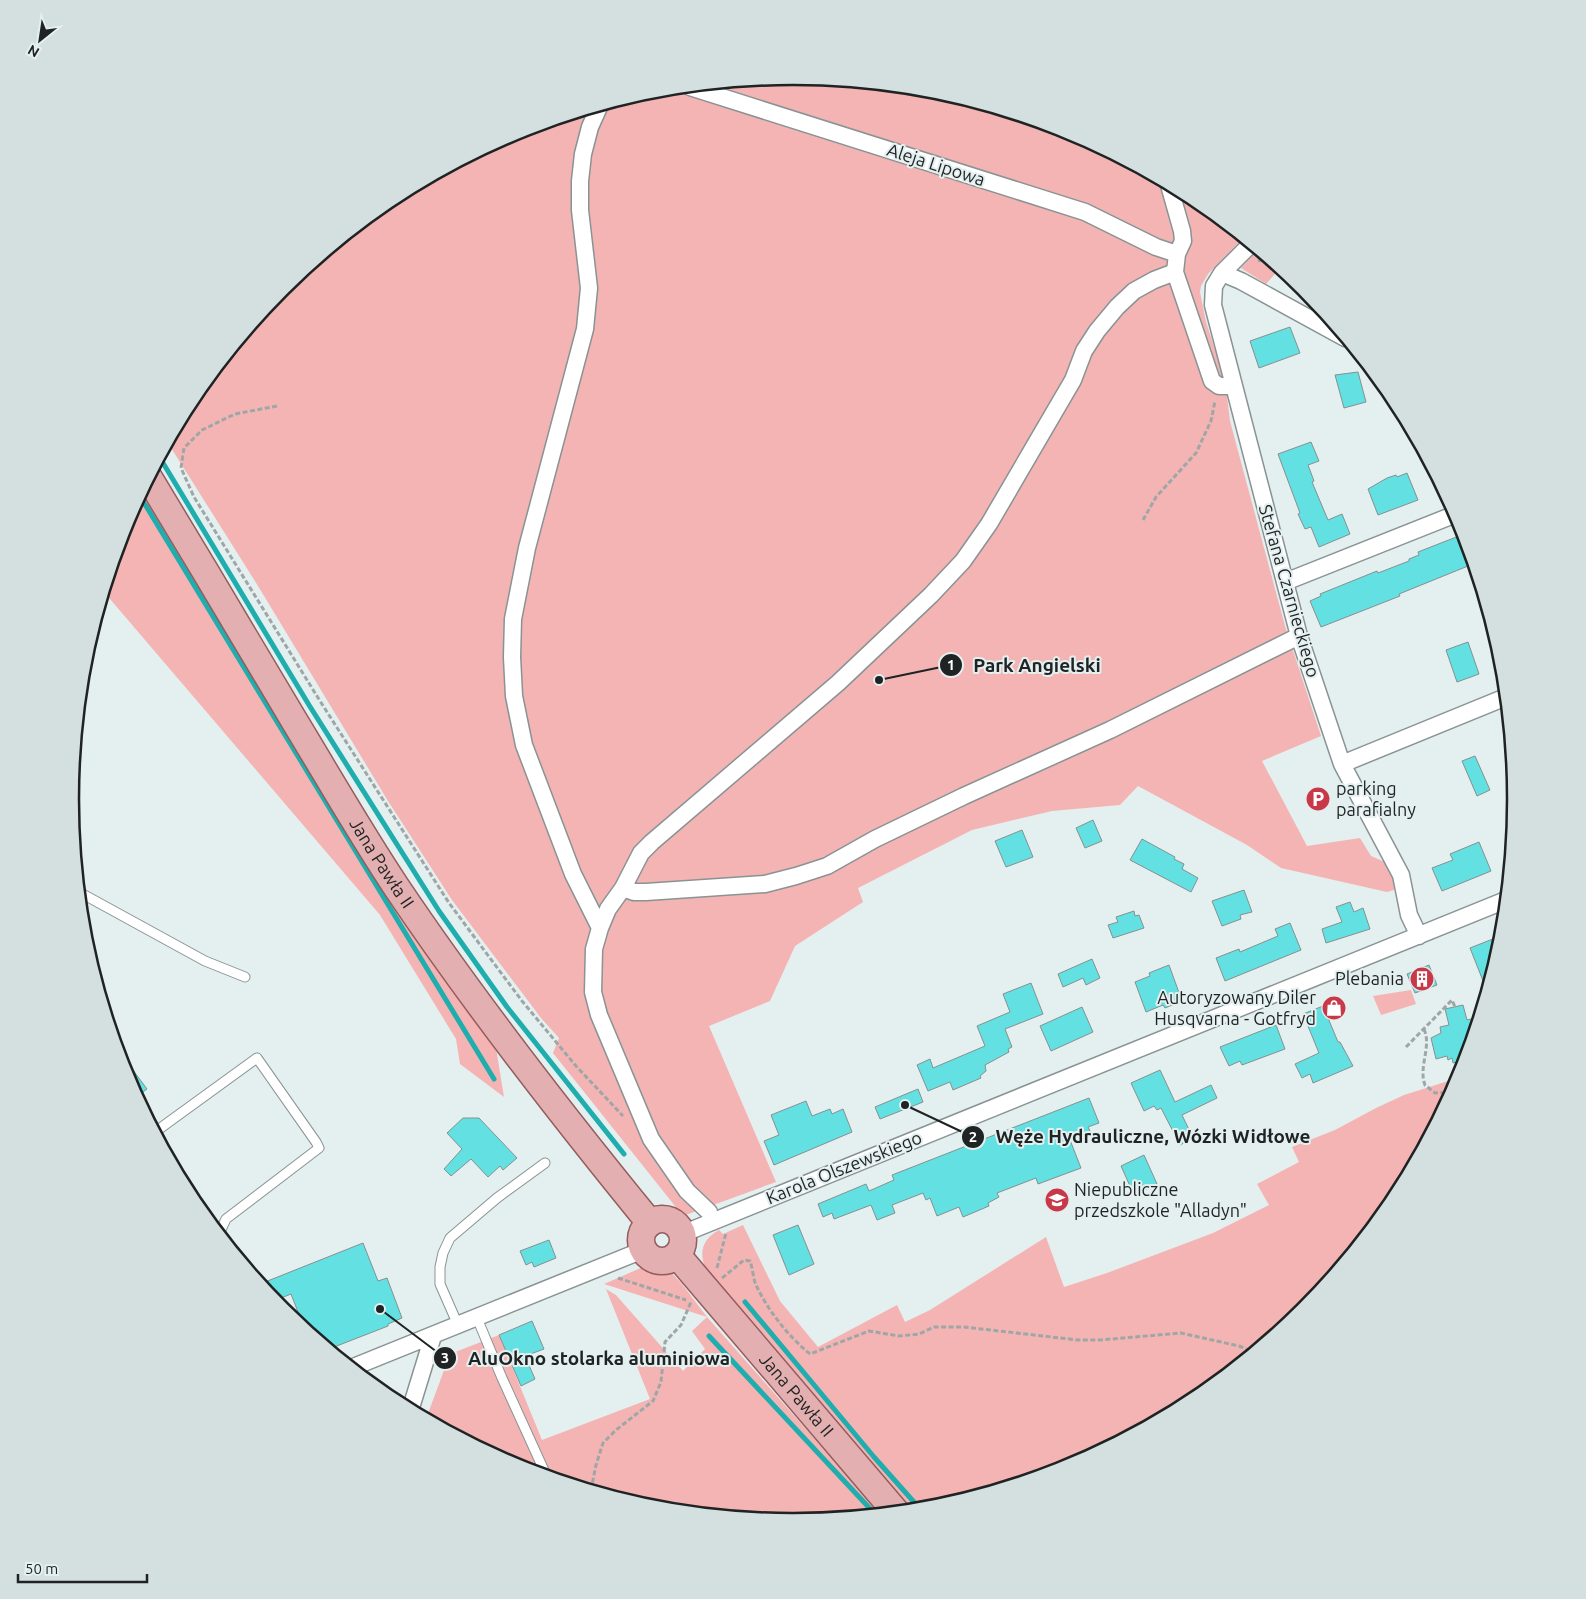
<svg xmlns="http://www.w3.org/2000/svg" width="1586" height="1599" viewBox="0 0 1586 1599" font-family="Ubuntu,sans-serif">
	<rect width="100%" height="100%" fill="#e4efef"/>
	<path fill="#f5b4b4" d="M 793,77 L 934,90 L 1070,132 L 1195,199 L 1243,238 L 1208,274 L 1201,286 L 1200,292 L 1206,322 L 1225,380 L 1230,421 L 1285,626 L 1321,736 L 1262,761 L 1307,846 L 1360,838 L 1371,856 L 1387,863 L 1395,880 L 1394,890 L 1387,892 L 1281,868 L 1247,845 L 1138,786 L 1120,805 L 1052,811 L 972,830 L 858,888 L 863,902 L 795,946 L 770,1001 L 709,1026 L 776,1182 L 683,1216 L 553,1053 L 559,1038 L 541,1018 L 452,900 L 388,801 L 258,586 L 168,443 L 192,398 L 282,288 L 392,198 L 517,131 L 652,90 Z
		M 1258,250 L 1280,268 L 1266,284 L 1241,268 Z
		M 142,491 L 157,517 L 362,854 L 496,1048 L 504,1097 L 460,1064 L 456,1039 L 380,915 L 104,592 L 125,523 Z
		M 1411,990 L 1416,1004 L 1381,1015 L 1373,996 Z
		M 1461,1077 L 1394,1201 L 1304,1311 L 1194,1401 L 1069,1468 L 934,1509 L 911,1511 L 707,1273 C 699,1254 700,1241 719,1230 L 723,1234 L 743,1225 L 780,1301 L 818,1347 L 897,1305 L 905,1322 L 930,1310 L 1046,1237 L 1064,1287 L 1107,1273 L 1213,1233 L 1269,1205 L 1257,1184 L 1299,1162 L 1292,1147 L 1335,1130 L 1376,1108 L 1404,1095 Z
		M 653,1264 L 667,1268 L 682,1284 L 707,1317 L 881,1514 L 793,1522 L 652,1509 L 516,1467 L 426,1419 L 450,1354 L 499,1335 L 542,1440 L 650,1399 L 606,1289 L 616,1295 L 683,1371 L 705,1349 L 692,1331 L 707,1317 L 604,1284 L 643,1267 Z"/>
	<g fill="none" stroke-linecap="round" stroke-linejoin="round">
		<path stroke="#1fadae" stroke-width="5" d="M 160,458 L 309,705 L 439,911 L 507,1007 L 624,1154
			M 139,497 L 146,506 L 494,1079
			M 745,1302 L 874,1457 L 921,1510
			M 709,1336 L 875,1514"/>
	</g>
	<path fill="#63e0e1" stroke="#869090" d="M 1290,327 L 1300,353 L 1259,368 L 1250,341 Z
		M 1358,372 L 1366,402 L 1344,408 L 1335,375 Z
		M 1311,442 L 1319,461 L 1308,465 L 1314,481 L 1312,482 L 1328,520 L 1342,514 L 1350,534 L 1319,547 L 1311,527 L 1305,529 L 1298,514 L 1300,513 L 1278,454 Z
		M 1407,473 L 1418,500 L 1378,515 L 1368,489 L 1387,478 L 1396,475 L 1397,477 Z
		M 1464,534 L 1473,564 L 1399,594 L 1400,596 L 1321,627 L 1310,601 L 1321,596 L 1320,594 L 1377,571 L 1378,573 L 1409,561 L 1409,559 L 1419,555 L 1418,552 Z
		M 1468,642 L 1479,674 L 1457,682 L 1446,650 Z
		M 1475,756 L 1490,790 L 1477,796 L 1462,761 Z
		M 1093,820 L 1102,841 L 1085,848 L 1076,828 Z
		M 1022,830 L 1033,857 L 1006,867 L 995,841 Z
		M 1142,839 L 1175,857 L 1174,859 L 1184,864 L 1182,869 L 1198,878 L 1191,892 L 1130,860 Z
		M 1479,842 L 1491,871 L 1442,891 L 1432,868 L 1453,860 L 1450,854 Z
		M 1244,890 L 1252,912 L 1240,915 L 1241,919 L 1222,926 L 1212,901 Z
		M 1350,902 L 1354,912 L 1363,908 L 1370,929 L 1326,943 L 1322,929 L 1342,922 L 1336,907 Z
		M 1134,911 L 1135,916 L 1139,915 L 1144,928 L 1113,938 L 1108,925 L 1118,922 L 1116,917 Z
		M 1290,923 L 1301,950 L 1225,981 L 1216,958 L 1239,949 L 1240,952 L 1278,936 L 1275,929 Z
		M 1503,935 L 1502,941 L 1487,991 L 1470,948 Z
		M 1092,959 L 1100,978 L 1086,985 L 1083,978 L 1063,987 L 1058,974 Z
		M 1169,965 L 1182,1001 L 1165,1008 L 1163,1005 L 1146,1012 L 1135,982 L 1150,976 L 1149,973 Z
		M 1429,965 L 1437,985 L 1415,993 L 1407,974 Z
		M 1031,983 L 1043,1014 L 1005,1029 L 1012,1047 L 1008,1049 L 1009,1052 L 985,1065 L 986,1071 L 980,1076 L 981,1078 L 953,1090 L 950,1082 L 928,1091 L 917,1065 L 930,1059 L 933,1068 L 985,1046 L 977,1026 L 1010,1012 L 1003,994 Z
		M 1463,1005 L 1467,1020 L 1479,1017 L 1466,1060 L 1453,1063 L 1452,1058 L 1448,1060 L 1447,1056 L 1436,1059 L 1431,1038 L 1441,1033 L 1440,1027 L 1449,1025 L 1445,1009 Z
		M 1323,1006 L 1338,1042 L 1340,1042 L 1353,1066 L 1313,1083 L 1310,1074 L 1302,1078 L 1295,1064 L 1319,1053 L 1303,1014 Z
		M 1082,1007 L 1093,1032 L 1051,1051 L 1040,1026 Z
		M 1276,1025 L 1285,1049 L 1242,1065 L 1240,1061 L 1229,1066 L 1220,1047 Z
		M 124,1058 L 147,1089 L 136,1097 L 125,1076 L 120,1060 Z
		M 1160,1070 L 1175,1102 L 1211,1085 L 1217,1098 L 1182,1115 L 1193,1138 L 1180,1145 L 1161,1108 L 1157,1110 L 1154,1106 L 1144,1111 L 1131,1083 Z
		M 918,1089 L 923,1102 L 880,1119 L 875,1107 Z
		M 1089,1098 L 1099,1123 L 1088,1127 L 1090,1131 L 1070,1140 L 1081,1168 L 1038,1184 L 1036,1178 L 997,1193 L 999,1197 L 988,1203 L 989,1206 L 963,1217 L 959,1207 L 937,1216 L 930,1198 L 926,1200 L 923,1193 L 892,1205 L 895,1213 L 877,1220 L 871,1205 L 834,1219 L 832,1213 L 823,1217 L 818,1204 L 866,1184 L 869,1191 L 894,1180 L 892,1175 Z
		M 806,1101 L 812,1116 L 830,1109 L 832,1114 L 843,1109 L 852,1132 L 774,1165 L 764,1141 L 779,1135 L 771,1115 Z
		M 463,1118 L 479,1118 L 517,1158 L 503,1170 L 500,1166 L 488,1177 L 471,1159 L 451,1176 L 444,1169 L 462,1149 L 447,1133 Z
		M 1144,1155 L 1157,1184 L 1134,1195 L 1121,1166 Z
		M 798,1225 L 814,1264 L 789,1275 L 773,1235 Z
		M 549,1240 L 556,1258 L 534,1267 L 532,1262 L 526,1265 L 520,1251 Z
		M 363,1243 L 378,1281 L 387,1278 L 402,1318 L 388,1324 L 388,1326 L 329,1349 L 305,1330 L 291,1294 L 274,1301 L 260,1284 Z
		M 532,1321 L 544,1349 L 525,1356 L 535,1379 L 521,1386 L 499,1335 Z"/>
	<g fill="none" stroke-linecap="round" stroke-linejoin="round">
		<defs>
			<path id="lane" d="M 79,892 L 205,961 L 245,977
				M 155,1132 L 257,1058 L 316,1142 L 319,1148 L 226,1219 L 219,1234
				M 477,1318 L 502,1378 L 547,1477
				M 458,1325 L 440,1284 L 440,1267 L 443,1253 L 450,1238 L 497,1198 L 545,1163"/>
			<path id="street" d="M 690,87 L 1085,212 L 1156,247 L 1177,254
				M 599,107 L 590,127 L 583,154 L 580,181 L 580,210 L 589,288 L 585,329 L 527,548 L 513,619 L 512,657 L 514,696 L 524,745 L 573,874 L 600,928
				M 1169,185 L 1182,231 L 1183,241 L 1177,254 L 1175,272 L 1212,381 L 1219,386 L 1234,386
				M 1251,244 L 1222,273 L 1214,286 L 1213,305 L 1299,636 L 1342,764 L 1401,875 L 1409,915 L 1419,936
				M 1222,273 L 1241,281 L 1345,338
				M 1285,582 L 1456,514
				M 1342,764 L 1506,697
				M 623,888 L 634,892 L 646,892 L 765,884 L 796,876 L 827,866 L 875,839 L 964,796 L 1110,730 L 1299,636
				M 709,1212 L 687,1191 L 651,1139 L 599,1015 L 593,992 L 594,949 L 600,928 L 608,909 L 623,888 L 641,853 L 652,842 L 838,683 L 931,595 L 963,561 L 989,524 L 1073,380 L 1084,351 L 1097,331 L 1117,307 L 1134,291 L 1154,280 L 1175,272
				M 682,1234 L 1506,900
				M 351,1368 L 643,1250
				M 410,1411 L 433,1336"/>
			<g id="primary">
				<path id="s1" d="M 149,478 C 198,559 247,641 295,722 C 329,778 361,834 397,888 C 475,1004 561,1114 650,1223"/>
				<circle cx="662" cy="1240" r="21"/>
				<path id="s2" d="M 677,1255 L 896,1512"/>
			</g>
		</defs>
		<use href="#lane" stroke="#899393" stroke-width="11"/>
		<use href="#street" stroke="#899393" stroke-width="19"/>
		<use href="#primary" stroke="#935c5d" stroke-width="29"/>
		<path stroke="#9ea6a6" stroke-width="3" stroke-dasharray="5 2.5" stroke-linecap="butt" d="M 1258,261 L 1268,258
			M 277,406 L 235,414 L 202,430 L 184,448 L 181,468 L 194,497 L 320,701 L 449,903 L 522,1001 L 576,1066 L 623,1116
			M 1143,520 L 1156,497 L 1196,453 L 1211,421 L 1215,401
			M 1424,1029 C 1432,1047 1418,1067 1425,1085 L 1435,1093 L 1453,1092
			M 1406,1047 L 1452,1000 L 1455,1007
			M 717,1268 L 726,1233
			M 618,1278 L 686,1300
			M 722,1278 L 744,1260 L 750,1261 C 753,1269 753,1280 757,1287 C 769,1312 789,1337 810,1354 L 869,1331 L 899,1336 L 919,1334 L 934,1327 L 964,1327 L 1078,1340 L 1100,1340 L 1181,1333 L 1239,1346 L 1254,1352
			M 591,1490 L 596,1465 L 603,1443 L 616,1430 L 653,1401 L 661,1382 L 665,1342 L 681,1325 L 691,1302"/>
		<use href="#lane" stroke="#fff" stroke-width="9"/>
		<use href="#street" stroke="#fff" stroke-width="16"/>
		<use href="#primary" stroke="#e3afb0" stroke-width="26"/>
	</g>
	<defs>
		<symbol id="parking-disc" viewBox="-11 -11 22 22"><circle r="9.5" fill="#c83848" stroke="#e4efef"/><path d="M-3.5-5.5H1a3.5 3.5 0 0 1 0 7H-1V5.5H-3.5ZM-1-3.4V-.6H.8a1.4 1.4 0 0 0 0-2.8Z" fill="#fff"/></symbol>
		<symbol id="building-disc" viewBox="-11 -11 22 22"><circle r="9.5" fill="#c83848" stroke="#e4efef"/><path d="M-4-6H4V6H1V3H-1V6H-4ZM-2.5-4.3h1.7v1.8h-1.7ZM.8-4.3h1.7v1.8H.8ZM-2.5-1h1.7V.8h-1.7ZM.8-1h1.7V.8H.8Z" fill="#fff"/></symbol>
		<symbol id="shop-disc" viewBox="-11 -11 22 22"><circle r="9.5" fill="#c83848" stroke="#e4efef"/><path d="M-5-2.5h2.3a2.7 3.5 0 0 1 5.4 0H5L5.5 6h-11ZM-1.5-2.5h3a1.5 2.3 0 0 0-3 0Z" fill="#fff"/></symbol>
		<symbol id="school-disc" viewBox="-11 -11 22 22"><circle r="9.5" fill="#c83848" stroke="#e4efef"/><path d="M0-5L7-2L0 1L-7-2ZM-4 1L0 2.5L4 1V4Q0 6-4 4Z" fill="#fff"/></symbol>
	</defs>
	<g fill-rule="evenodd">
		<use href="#parking-disc" x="1304" y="785" width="28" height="28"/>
		<use href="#building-disc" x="1408" y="965" width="28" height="28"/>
		<use href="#shop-disc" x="1320" y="994" width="28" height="28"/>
		<use href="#school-disc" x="1043" y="1186" width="28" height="28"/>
	</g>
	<g text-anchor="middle" stroke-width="4" stroke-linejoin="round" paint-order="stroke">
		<g font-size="18" fill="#1f2323" stroke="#e4efef">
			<text transform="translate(936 165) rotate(18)" y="6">Aleja Lipowa</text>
			<text transform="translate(1289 591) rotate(74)" y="6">Stefana Czarnieckiego</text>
			<text dy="6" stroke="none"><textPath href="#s1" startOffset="450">Jana Pawła II</textPath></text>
			<text transform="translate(844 1168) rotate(-22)" y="6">Karola Olszewskiego</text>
			<text dy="6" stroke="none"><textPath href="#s2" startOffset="184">Jana Pawła II</textPath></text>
		</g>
		<g font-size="18" fill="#1f2323" stroke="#e4efef" text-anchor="start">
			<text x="1336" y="795">parking<tspan x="1336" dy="21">parafialny</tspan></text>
			<text x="1404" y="985" text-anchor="end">Plebania</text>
			<text x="1316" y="1004" text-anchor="end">Autoryzowany Diler<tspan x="1316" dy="21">Husqvarna - Gotfryd</tspan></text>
			<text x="1074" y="1196">Niepubliczne<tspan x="1074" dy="21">przedszkole "Alladyn"</tspan></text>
		</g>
	</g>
	<path d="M0 0H1586V1599H0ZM79 799a714 714 0 1 1 1428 0a714 714 0 1 1-1428 0Z" fill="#d4dfdf" fill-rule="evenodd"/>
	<path fill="none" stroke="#1f2323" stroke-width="2.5" d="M79 799a714 714 0 1 1 1428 0a714 714 0 1 1-1428 0Z"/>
	<path fill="none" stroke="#1f2323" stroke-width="2" d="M879 680L951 665M905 1105L973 1137M380 1309L445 1358"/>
	<g fill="#1f2323" stroke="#e4efef" stroke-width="2">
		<circle cx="879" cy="680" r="5"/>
		<circle cx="905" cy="1105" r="5"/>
		<circle cx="380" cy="1309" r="5"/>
		<circle cx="951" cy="665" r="12"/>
		<circle cx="973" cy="1137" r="12"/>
		<circle cx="445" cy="1358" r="12"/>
	</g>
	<g font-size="15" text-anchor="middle" font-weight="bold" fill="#fff">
		<text x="951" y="670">1</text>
		<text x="973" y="1142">2</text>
		<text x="445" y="1363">3</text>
	</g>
	<g font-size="19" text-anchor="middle" font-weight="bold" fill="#1f2323" stroke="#e4efef" stroke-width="4" stroke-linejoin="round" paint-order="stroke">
		<text x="1037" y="672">Park Angielski</text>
		<text x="1153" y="1143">Węże Hydrauliczne, Wózki Widłowe</text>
		<text x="599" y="1365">AluOkno stolarka aluminiowa</text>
	</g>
	<g transform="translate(40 40) rotate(210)" stroke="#e4efef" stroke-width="4" paint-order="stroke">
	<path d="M0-4L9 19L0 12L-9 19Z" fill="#1f2323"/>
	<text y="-8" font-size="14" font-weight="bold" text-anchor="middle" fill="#1f2323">N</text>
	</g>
	<path d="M18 1574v8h129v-8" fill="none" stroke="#1f2323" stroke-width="2.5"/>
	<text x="25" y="1574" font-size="15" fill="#1f2323" stroke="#e4efef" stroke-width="4" paint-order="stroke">50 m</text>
</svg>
